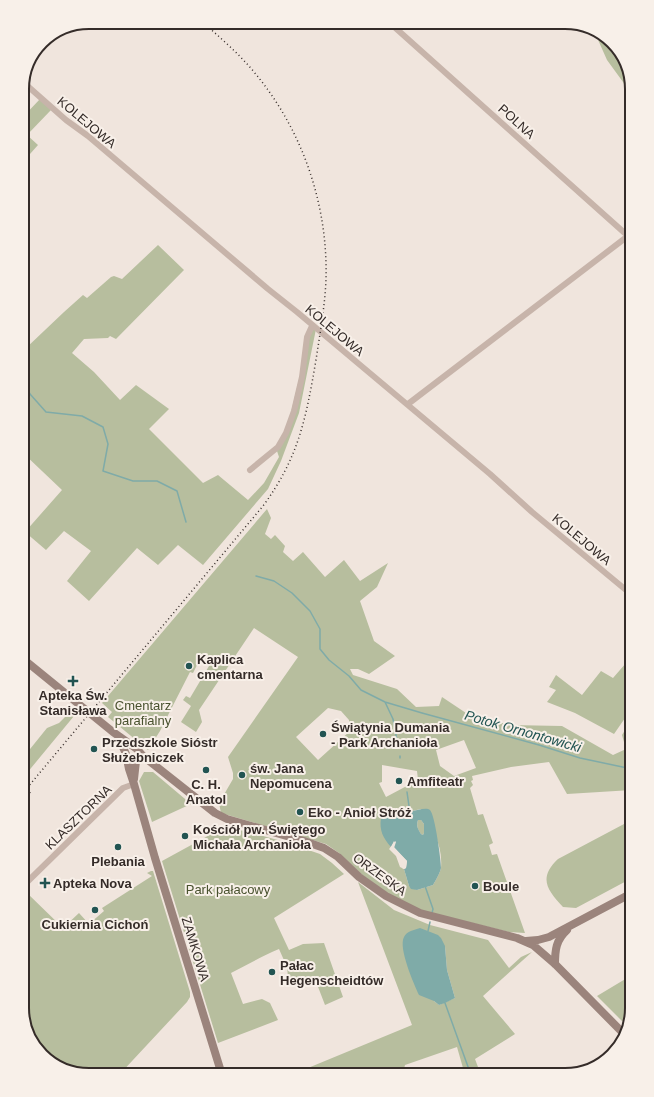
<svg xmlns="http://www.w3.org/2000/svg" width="654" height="1097" viewBox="0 0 654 1097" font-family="Helvetica,sans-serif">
	<rect width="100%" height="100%" fill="#f0e5dd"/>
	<path fill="#b7be9e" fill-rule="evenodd" d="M 596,31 L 603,33 L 625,59 L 632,89 L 632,101 L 623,82 L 607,60 L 595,33 Z
		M 40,99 L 51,110 L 27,135 L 38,145 L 22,163 L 22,118 Z
		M 158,245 L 184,270 L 116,339 L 110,336 L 108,338 L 84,339 L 72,353 L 94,372 L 120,400 L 136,385 L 169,409 L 149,429 L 203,483 L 218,475 L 248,500 L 264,483 L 279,457 L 277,451 L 286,433 L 312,326 L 316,329 L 299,413 L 281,461 L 268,489 L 203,565 L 178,545 L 158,565 L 137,548 L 89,601 L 67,581 L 91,551 L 64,531 L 46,550 L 25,532 L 62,490 L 22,452 L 22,346 L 25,349 L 64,312 L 83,295 L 87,298 L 111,277 L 114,276 L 122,279 Z
		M 267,509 L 271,518 L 265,534 L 271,539 L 275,535 L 285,546 L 283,552 L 293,561 L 303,552 L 325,577 L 344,560 L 360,581 L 388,563 L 377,587 L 360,601 L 374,641 L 395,656 L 369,674 L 358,669 L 350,669 L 353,675 L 397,689 L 416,707 L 439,706 L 442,697 L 466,713 L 510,725 L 562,726 L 613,755 L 626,749 L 622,735 L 632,719 L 632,790 L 567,794 L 549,762 L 511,767 L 472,776 L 473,780 L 471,781 L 473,785 L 470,788 L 478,815 L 483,814 L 493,843 L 489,845 L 492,855 L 497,854 L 525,933 L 509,932 L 419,910 L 396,899 L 361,874 L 339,853 L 326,844 L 221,813 L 219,803 L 233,779 L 233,773 L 228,757 L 298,657 L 254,628 L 199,710 L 202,722 L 196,732 L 181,722 L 191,706 L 183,700 L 186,696 L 190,698 L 209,666 L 199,661 L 193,673 L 190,672 L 160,731 L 148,750 L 108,717 L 112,712 L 102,703 ZM 328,708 L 341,711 L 349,720 L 349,732 L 318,760 L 296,737 ZM 464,740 L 476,768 L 454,776 L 440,766 L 436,750 ZM 382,765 L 417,771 L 418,780 L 386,797 L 379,783 L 382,782 ZM 410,808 L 412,811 L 421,809 C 432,828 443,844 441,868 C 440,873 436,880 433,885 L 417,890 L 409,886 L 404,869 L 400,867 L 396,856 L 389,849 L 391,847 L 381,818 L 386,815 L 409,811 Z
		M 626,663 L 632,668 L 632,708 L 614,734 L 575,713 L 547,702 L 556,690 L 549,687 L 556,675 L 582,695 L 601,671 L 613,678 Z
		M 69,713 L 74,716 L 22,779 L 22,759 L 47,728 L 59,723 Z
		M 144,772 L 153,772 L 191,804 L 152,822 L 139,781 Z
		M 418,820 L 421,820 L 424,824 L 424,833 L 423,835 L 421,834 C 418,830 416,826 418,820 Z
		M 632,823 L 632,878 L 576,908 L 563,907 C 547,890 538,878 558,859 L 624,824 Z
		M 226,826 L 285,842 L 320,854 L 332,863 L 344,874 L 274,918 L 289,950 L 303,944 L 324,943 L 343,997 L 325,1005 L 315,979 L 289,986 L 287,967 L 279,949 C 262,956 247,965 231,973 L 243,1004 L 262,999 L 270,1003 L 278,1020 L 218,1043 L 162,861 Z
		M 151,871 L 153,871 L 190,992 L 190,997 L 187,1002 L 119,1075 L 84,1075 L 52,1064 L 29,1038 L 22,1008 L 22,895 L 26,892 L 63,928 L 79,913 L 89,924 L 104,911 L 102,908 L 152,876 L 147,873 Z
		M 358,882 L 394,910 L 430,925 L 488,940 L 509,968 L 521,957 L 532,952 L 483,996 L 515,1034 L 475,1059 L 481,1075 L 465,1075 L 457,1047 L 405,1065 L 403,1073 L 401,1075 L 291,1075 L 412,1025 ZM 445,946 L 447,970 L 455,998 L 439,1005 L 434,1001 Z
		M 632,975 L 632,1009 L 630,1017 L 622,1021 L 597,996 Z"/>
	<path fill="#7faba8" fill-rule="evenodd" d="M 410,809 L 412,811 C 417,810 427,807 430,810 C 435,815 441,860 441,868 C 440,873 436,880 433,885 L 417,890 L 411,889 L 409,886 L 404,869 L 406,868 L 407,861 L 394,847 L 394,841 L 391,847 C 383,838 379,830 381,818 L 386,815 L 409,811 ZM 418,820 L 421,820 L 424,824 L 424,833 L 423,835 L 421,834 C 418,829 416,826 418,820 Z
		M 420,928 L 438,935 L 441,938 L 445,946 L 447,970 L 455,998 L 445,1003 L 439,1005 L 434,1001 L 419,995 C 414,984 398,948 404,937 C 407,931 414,930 420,928 Z"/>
	<path fill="#f0e5dd" d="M 395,841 L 396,842 L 394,848 L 407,861 L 406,868 L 404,869 L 402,868 L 404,866 L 405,862 L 392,848 L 390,848 Z"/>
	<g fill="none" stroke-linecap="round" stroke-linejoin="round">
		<path stroke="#7faba8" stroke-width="1.5" d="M 22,380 L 23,380 L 30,394 L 46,412 L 82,416 L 103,427 L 108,444 L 103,471 L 133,481 L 157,481 L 177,491 L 186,522
			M 256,576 L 274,581 L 292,593 L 310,611 L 320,629 L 320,649 L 329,660 L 349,676 L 361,690 L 385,702 L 422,713 L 539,745 L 580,758 L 632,769
			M 385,702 L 393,719 L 398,746
			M 400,756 L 400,758
			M 407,792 L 409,806
			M 425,886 L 433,909 L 432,913
			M 428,931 L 430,922
			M 445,1003 L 471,1075"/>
		<path stroke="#c7b4aa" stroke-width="6" d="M 391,24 L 628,236 L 632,233
			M 23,82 L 66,120 L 88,136 L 268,289 L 297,312 L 490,474 L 532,512 L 632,595
			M 408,404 L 628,236
			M 250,470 L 278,447 L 286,433 L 294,411 L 302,377 L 307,337 L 312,326
			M 22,887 L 123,788 L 134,784"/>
		<path stroke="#9b847c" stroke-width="8" d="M 22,658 L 113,732 L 137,749 L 143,756 L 215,813 L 227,819 L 304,841 L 324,848 L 338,857 L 359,877 L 386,896 L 420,913 L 517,938 L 533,945 L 555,964 L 624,1034
			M 118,736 L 126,754 L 129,769 L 134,784 L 155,858 L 222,1075
			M 134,779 L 136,761
			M 526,941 L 538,940 L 549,937 L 632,893
			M 555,964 C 555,950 556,940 567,930"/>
		<path stroke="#352c29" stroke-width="1.5" stroke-dasharray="1 3" stroke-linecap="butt" d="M 22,794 L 263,506 C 299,457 306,418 316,360 C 320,333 325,306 326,279 C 328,204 302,129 254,72 C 240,55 223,40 207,26
			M 22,802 L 31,791"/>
	</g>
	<g fill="#225452" stroke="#f8f0e9" stroke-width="1.5">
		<circle cx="189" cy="666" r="4"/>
		<path d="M71 675h4v4h4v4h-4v4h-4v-4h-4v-4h4z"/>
		<circle cx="323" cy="734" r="4"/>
		<circle cx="94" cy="749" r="4"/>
		<circle cx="206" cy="770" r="4"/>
		<circle cx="242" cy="775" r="4"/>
		<circle cx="399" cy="781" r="4"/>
		<circle cx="300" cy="812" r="4"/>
		<circle cx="185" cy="836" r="4"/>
		<circle cx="118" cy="847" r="4"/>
		<path d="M43 877h4v4h4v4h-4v4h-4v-4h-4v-4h4z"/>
		<circle cx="475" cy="886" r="4"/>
		<circle cx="95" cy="910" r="4"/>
		<circle cx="272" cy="972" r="4"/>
	</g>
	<g text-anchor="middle" stroke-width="4" stroke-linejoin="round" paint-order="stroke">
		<g font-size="13" fill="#352c29" stroke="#f8f0e9">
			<text transform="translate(517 121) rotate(42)" y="5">POLNA</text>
			<text transform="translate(87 122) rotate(40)" y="5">KOLEJOWA</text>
			<text transform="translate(335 330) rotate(40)" y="5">KOLEJOWA</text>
			<text transform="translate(582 539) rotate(40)" y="5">KOLEJOWA</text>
			<text transform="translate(78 817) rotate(-44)" y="5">KLASZTORNA</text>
			<text transform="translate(380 874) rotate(36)" y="5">ORZESKA</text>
			<text transform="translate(196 949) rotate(73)" y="5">ZAMKOWA</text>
		</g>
		<g font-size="13" font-weight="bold" fill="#352c29" stroke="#f8f0e9" text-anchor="start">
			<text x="197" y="664">Kaplica<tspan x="197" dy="15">cmentarna</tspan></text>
			<text x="73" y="700" text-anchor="middle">Apteka Św.<tspan x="73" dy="15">Stanisława</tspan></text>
			<text x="331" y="732">Świątynia Dumania<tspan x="331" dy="15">- Park Archanioła</tspan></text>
			<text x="102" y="747">Przedszkole Sióstr<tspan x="102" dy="15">Służebniczek</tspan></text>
			<text x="250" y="773">św. Jana<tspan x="250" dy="15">Nepomucena</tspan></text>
			<text x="407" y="786">Amfiteatr</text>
			<text x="206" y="789" text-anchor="middle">C. H.<tspan x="206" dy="15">Anatol</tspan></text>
			<text x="308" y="817">Eko - Anioł Stróż</text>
			<text x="193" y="834">Kościół pw. Świętego<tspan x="193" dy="15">Michała Archanioła</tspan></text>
			<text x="118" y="866" text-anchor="middle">Plebania</text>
			<text x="53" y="888">Apteka Nova</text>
			<text x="483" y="891">Boule</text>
			<text x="95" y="929" text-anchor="middle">Cukiernia Cichoń</text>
			<text x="280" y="970">Pałac<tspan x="280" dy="15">Hegenscheidtów</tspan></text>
		</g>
		<g font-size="13" fill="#49522f" stroke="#f8f0e9">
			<text x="143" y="710">Cmentarz<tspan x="143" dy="15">parafialny</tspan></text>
			<text x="228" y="894">Park pałacowy</text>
		</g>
		<g font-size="14" font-style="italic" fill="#225452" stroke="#f8f0e9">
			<text transform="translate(523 731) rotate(16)" y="5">Potok Ornontowicki</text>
		</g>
	</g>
	<path d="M0 0H654V1097H0ZM89 29H565A60 60 0 0 1 625 89V1008A60 60 0 0 1 565 1068H89A60 60 0 0 1 29 1008V89A60 60 0 0 1 89 29Z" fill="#f8f0e9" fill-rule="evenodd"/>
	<path fill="none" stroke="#352c29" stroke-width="2" d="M89 29H565A60 60 0 0 1 625 89V1008A60 60 0 0 1 565 1068H89A60 60 0 0 1 29 1008V89A60 60 0 0 1 89 29Z"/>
</svg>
